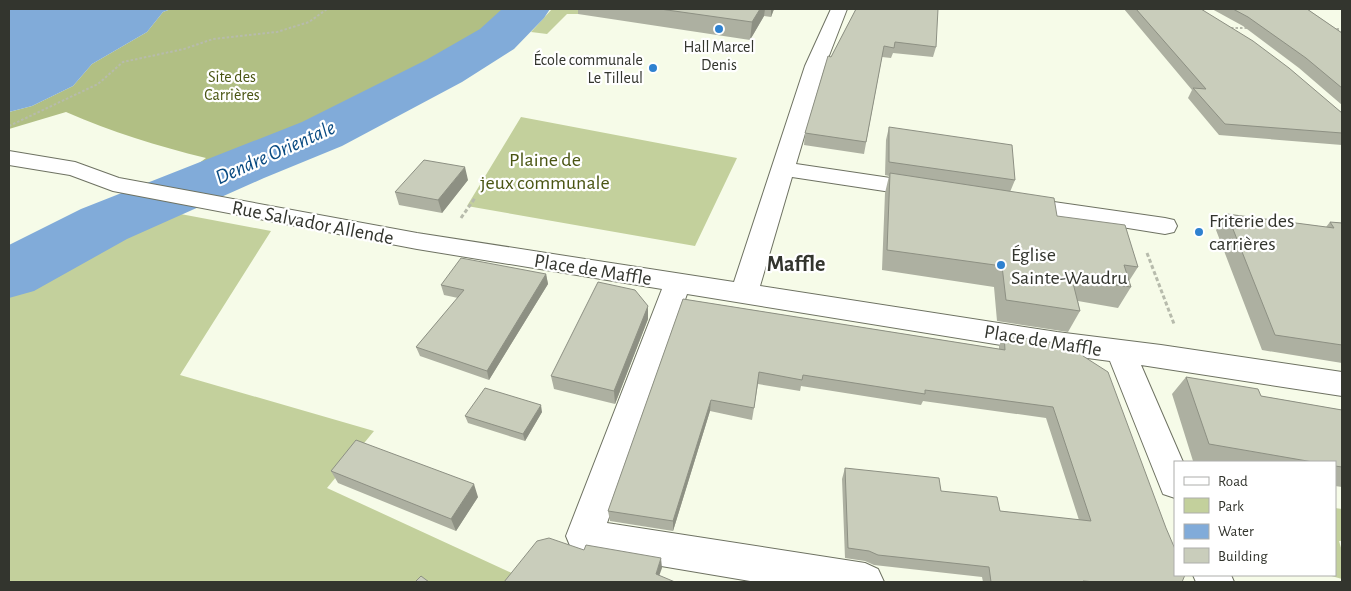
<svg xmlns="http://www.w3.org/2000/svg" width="1351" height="591" viewBox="0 0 1351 591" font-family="'Alegreya Sans',sans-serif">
	<rect width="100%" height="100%" fill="#f6fbe8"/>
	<path fill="#c3d09c" d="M 552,9 L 584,9 L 578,14 L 567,14 L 547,34 L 531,32 Z
		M 521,117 L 737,158 L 695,246 L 467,206 Z
		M 154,209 L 271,231 L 180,375 L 374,431 L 327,488 L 514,574 L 508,582 L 9,582 L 9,282 Z
		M 1335,508 L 1342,509 L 1342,541 L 1339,541 L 1342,551 L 1342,579 L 1328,575 L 1335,575 Z"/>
	<path fill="#b1bf84" d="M 171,9 L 528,9 L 497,39 L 444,71 L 322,134 L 209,179 L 179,178 L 206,158 C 157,146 112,132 66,112 L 9,129 L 9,112 L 32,106 L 73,86 L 92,64 L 147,32 L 163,12 Z"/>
	<path fill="#81abd9" d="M 9,9 L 171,9 L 163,12 L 147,32 L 92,64 L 73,86 L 32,106 L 9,112 Z"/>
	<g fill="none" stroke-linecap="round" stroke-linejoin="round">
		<path fill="#81abd9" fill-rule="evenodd" d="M 502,9 L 550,9 L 544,18 L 514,49 L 462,82 L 342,146 L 264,178 L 127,239 L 34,291 L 9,298 L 9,245 L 81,209 L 302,122 L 426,60 L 480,29 Z"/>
		<defs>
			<path id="minor" d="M 831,9 L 847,9 L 825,66 L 796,164 L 924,183 L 932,185 L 936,190 L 932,195 L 924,197 L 792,177 L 760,286 L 1057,332 L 1161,345 L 1342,372 L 1342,396 L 1141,365 L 1183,462 L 1175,462 L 1175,498 L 1163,494 L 1110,361 L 1057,354 L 687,294 L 607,523 L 865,563 L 878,569 L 884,582 L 756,582 L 584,553 L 571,548 L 566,536 L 662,289 L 417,249 L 113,191 L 70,175 L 9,165 L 9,151 L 75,162 L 119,178 L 417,233 L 734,282 L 805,66 Z
				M 1019,197 L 1165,218 L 1174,220 L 1177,226 L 1174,232 L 1165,234 L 1010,209 L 1007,204 L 1010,199 Z
				M 1193,575 L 1231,575 L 1234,582 L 1196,582 Z"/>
		</defs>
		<use href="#minor" stroke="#6e7262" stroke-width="2"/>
		<path stroke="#b7bbac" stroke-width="2" stroke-dasharray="2.5 2" stroke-linecap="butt" d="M 1231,28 L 1248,28
			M 1332,29 L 1342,29
			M 9,126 L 98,84 L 123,62 L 184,49 L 213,39 L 277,32 L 309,22 L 327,9"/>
		<path stroke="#b7bbac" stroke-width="3" stroke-dasharray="4 2.5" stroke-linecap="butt" d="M 461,218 L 475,198
			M 1147,253 L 1174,324"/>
		<use href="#minor" fill="#fff" fill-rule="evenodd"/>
	</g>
	<path fill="#adb0a1" d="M 578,9 L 774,9 L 771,17 L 764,16 L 750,40 L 578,14 Z
		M 856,9 L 936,47 L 933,57 L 893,53 L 891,58 L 882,57 L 864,154 L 804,145 L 805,133 L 831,57 Z
		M 1124,9 L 1201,9 L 1342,113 L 1342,145 L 1219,135 L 1188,98 L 1192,90 Z
		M 1212,9 L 1307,9 L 1342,33 L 1342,105 L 1299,68 L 1243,26 Z
		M 889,127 L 1015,180 L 1010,192 L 1057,216 L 1138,267 L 1129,281 L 1131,287 L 1118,308 L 1078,301 L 1080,311 L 1068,332 L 997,321 L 994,287 L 882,270 L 885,193 L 889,176 L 885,175 L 886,140 Z
		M 468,180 L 442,213 L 399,205 L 395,192 Z
		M 1227,214 L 1326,227 L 1330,222 L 1342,223 L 1342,363 L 1262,350 L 1216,230 Z
		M 546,274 L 548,284 L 489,380 L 420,356 L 416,347 L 458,298 L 444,295 L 441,285 Z
		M 683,299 L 999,349 L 999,346 L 1004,335 L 1083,356 L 1182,582 L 983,582 L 982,577 L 874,565 L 865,561 L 845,558 L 842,479 L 845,468 L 941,491 L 1000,511 L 1079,520 L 1046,418 L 923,401 L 921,405 L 801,386 L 800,391 L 758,384 L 752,420 L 710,411 L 673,531 L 610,521 L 608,511 Z
		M 648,306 L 648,319 L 615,404 L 554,389 L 551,376 Z
		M 1186,377 L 1261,396 L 1342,410 L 1342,487 L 1335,486 L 1335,462 L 1199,462 L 1193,461 L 1172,394 Z
		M 542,412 L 525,441 L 468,423 L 465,416 Z
		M 331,471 L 478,497 L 456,531 L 338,483 Z"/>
	<path fill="#8d9083" d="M 760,9 L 765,9 L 764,16 L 750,40 L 752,22 Z
		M 771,9 L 774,9 L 771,17 Z
		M 465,167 L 468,180 L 442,213 L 438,200 Z
		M 546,274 L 548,284 L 489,380 L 487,371 Z
		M 648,306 L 648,319 L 615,404 L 614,391 Z
		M 711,400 L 710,411 L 673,531 L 673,521 Z
		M 541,405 L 542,412 L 525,441 L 523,434 Z
		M 474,484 L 478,497 L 456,531 L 451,519 Z
		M 661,558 L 662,568 L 657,582 L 656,574 Z"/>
	<path fill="#c9cdbb" stroke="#8d9083" d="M 660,9 L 760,9 L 752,22 Z
		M 856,9 L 938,9 L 936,47 L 895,42 L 894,48 L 884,46 L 866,142 L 805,133 L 828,56 L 831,57 Z
		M 1136,9 L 1201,9 L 1253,41 L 1289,68 L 1342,113 L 1342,133 L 1225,124 L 1193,88 L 1206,89 Z
		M 1233,9 L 1307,9 L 1342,33 L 1342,88 L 1306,58 L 1248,17 Z
		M 889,127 L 1012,145 L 1015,180 L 889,162 Z
		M 424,160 L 465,167 L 438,200 L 395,192 Z
		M 890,173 L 1054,198 L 1057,216 L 1125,225 L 1138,267 L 1124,265 L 1131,287 L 1072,279 L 1080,311 L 1006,300 L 1002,266 L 887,250 Z
		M 1227,214 L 1334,228 L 1330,222 L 1342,223 L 1342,345 L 1275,335 Z
		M 461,258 L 546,274 L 487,371 L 416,347 L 464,290 L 441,285 Z
		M 598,282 L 635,290 L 648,306 L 614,391 L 551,376 Z
		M 683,299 L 1005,350 L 1004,335 L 1081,347 L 1083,356 L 1108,372 L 1166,528 L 1175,549 L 1175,575 L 1185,575 L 1182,582 L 1096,582 L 1083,581 L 1083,582 L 991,582 L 989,567 L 878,555 L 869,551 L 848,548 L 845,468 L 939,478 L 941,491 L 997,497 L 1000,511 L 1091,521 L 1053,407 L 925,390 L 925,394 L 803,375 L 802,380 L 759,372 L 754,408 L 711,400 L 673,521 L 608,511 Z
		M 1186,377 L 1258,389 L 1261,396 L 1342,410 L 1342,467 L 1335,466 L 1335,462 L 1313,462 L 1209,444 Z
		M 485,388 L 541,405 L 523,434 L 465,416 Z
		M 356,440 L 474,484 L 451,519 L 331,471 Z
		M 549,538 L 584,550 L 586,545 L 661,558 L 656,574 L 675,582 L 504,582 L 537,541 Z
		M 421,576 L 429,582 L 415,582 Z"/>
	<g fill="#2e81d0" stroke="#fff" stroke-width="2">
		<circle cx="719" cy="29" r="5"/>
		<circle cx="653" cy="68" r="5"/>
		<circle cx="1199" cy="232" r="5"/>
		<circle cx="1001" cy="265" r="5"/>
	</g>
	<g text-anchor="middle" stroke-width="4.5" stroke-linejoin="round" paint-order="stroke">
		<g font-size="16" fill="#33352e" stroke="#fff">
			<text x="719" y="52">Hall Marcel<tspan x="719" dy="18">Denis</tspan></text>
			<text x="643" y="65" text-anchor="end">École communale<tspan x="643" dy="18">Le Tilleul</tspan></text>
		</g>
		<g font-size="16" fill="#4a5513" stroke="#fff">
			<text x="232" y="82">Site des<tspan x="232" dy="18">Carrières</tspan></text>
		</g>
		<g font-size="20" fill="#4a5513" stroke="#fff">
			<text x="545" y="166">Plaine de<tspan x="545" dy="23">jeux communale</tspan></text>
		</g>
		<g font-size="20" fill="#33352e" stroke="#fff" text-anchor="start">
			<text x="1209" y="227">Friterie des<tspan x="1209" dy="23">carrières</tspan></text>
			<text x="1011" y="261">Église<tspan x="1011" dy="23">Sainte-Waudru</tspan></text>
		</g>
		<g font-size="20" fill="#33352e" stroke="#fff">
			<text transform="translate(313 222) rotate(11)" y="7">Rue Salvador Allende</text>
			<text transform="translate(593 269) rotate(9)" y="7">Place de Maffle</text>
			<text transform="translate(1043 340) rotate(9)" y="7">Place de Maffle</text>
		</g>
		<g font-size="21" font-style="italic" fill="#0a4b82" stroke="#fff">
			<text transform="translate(275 152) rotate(-24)" y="7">Dendre Orientale</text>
		</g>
		<g font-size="22" font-weight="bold" fill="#33352e" stroke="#fff">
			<text x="796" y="271">Maffle</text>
		</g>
	</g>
	<rect width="1351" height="591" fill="none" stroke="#33352e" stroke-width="20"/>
	<rect x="1174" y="461" width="162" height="115" fill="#ffffff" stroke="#adaeab"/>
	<rect x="1184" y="477" width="25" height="8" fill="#ffffff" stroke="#adaeab"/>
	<text x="1218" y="486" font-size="15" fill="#33352e">Road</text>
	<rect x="1184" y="498" width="25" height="15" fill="#c3d09c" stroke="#adaeab"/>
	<text x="1218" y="511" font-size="15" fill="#33352e">Park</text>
	<rect x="1184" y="524" width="25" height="15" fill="#81abd9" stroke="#adaeab"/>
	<text x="1218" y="536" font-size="15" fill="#33352e">Water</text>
	<rect x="1184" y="548" width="25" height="15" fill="#c9cdbb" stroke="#adaeab"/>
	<text x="1218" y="561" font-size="15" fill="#33352e">Building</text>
</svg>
